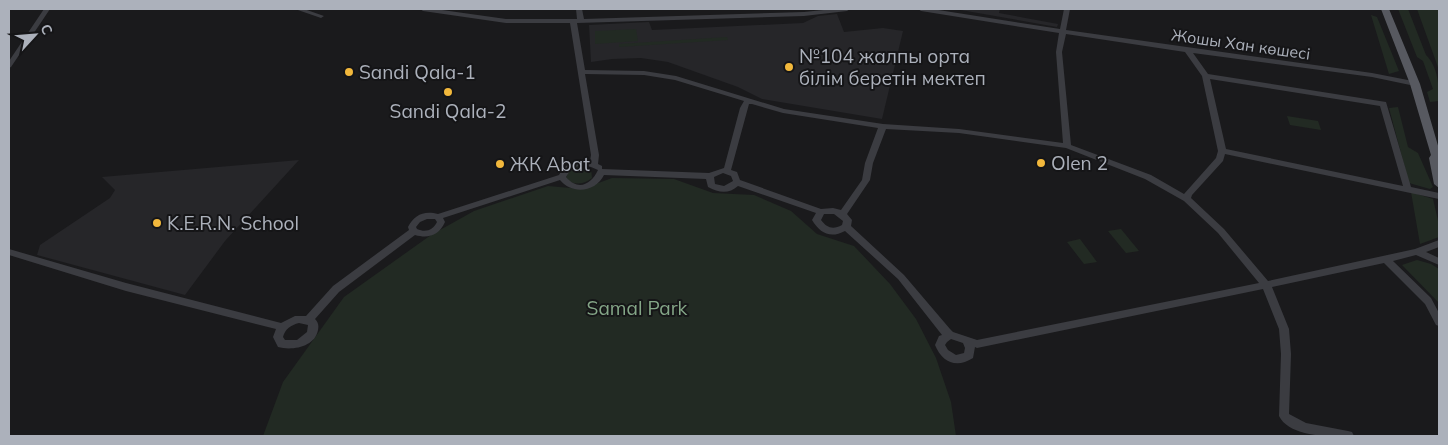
<svg xmlns="http://www.w3.org/2000/svg" width="1448" height="445" viewBox="0 0 1448 445" font-family="Mulish,sans-serif">
	<rect width="100%" height="100%" fill="#1a1a1c"/>
	<path fill="#262629" d="M 955,9 L 1000,9 L 999,13 L 1058,24 L 1057,27 Z
		M 837,14 L 844,32 L 883,28 L 903,31 L 882,119 L 762,99 L 738,87 L 668,62 L 641,58 L 612,59 L 591,62 L 589,25 L 649,22 L 652,30 L 803,23 L 818,16 Z
		M 299,160 L 225,241 L 185,295 L 37,255 L 40,245 L 110,198 L 115,190 L 102,177 Z"/>
	<path fill="#222a23" d="M 1398,9 L 1408,9 L 1426,55 C 1438,67 1439,85 1439,101 L 1430,102 L 1427,92 L 1433,89 L 1423,61 L 1417,57 Z
		M 1417,9 L 1439,9 L 1439,70 Z
		M 1371,15 L 1377,17 L 1399,71 L 1389,74 Z
		M 636,29 L 638,41 L 595,44 L 595,31 Z
		M 727,37 L 728,40 L 619,47 L 619,44 Z
		M 1398,107 L 1408,147 L 1418,153 L 1433,187 L 1430,189 L 1409,183 L 1389,108 Z
		M 1287,116 L 1318,121 L 1321,130 L 1290,125 Z
		M 579,165 L 591,169 L 592,178 C 583,185 575,185 566,180 L 567,170 Z
		M 612,178 L 674,179 L 713,193 L 754,195 L 791,211 L 817,234 L 854,246 L 890,284 L 916,319 L 936,358 L 951,402 L 956,436 L 263,436 L 283,382 L 344,297 L 431,235 L 474,211 L 548,186 L 582,189 Z
		M 1411,192 L 1433,199 L 1439,225 L 1439,237 L 1420,244 Z
		M 1121,229 L 1139,251 L 1126,253 L 1108,231 Z
		M 1080,239 L 1097,262 L 1084,264 L 1067,242 Z
		M 1417,260 L 1431,264 L 1439,269 L 1439,303 L 1402,265 Z"/>
	<g fill="none" stroke-linecap="round" stroke-linejoin="round">
		<path fill="#3b3c41" fill-rule="evenodd" d="M 44,9 L 50,9 L 11,67 L 9,68 L 9,61 Z
			M 295,9 L 304,9 L 324,16 L 321,18 Z
			M 420,9 L 435,9 L 506,19 L 577,19 L 576,9 L 582,9 L 584,19 L 804,12 L 833,9 L 850,9 L 847,11 L 804,16 L 577,23 L 585,70 L 644,71 L 676,76 L 784,109 L 883,124 L 959,129 L 1063,143 L 1056,52 L 1059,33 L 921,11 L 918,9 L 932,9 L 1060,29 L 1064,9 L 1070,9 L 1066,30 L 1372,73 L 1418,82 L 1419,84 L 1415,86 L 1372,77 L 1193,53 L 1208,74 L 1386,102 L 1411,187 L 1439,193 L 1439,199 L 1225,154 L 1223,161 L 1192,195 L 1191,198 L 1224,229 L 1268,281 L 1415,249 L 1439,240 L 1439,247 L 1426,252 L 1439,258 L 1439,265 L 1416,255 L 1393,261 L 1431,298 L 1439,313 L 1439,326 L 1436,325 L 1425,304 L 1384,263 L 1272,287 L 1289,329 L 1291,354 L 1289,414 L 1306,423 L 1348,431 L 1352,432 L 1354,436 C 1333,437 1290,438 1279,416 L 1281,354 L 1279,329 L 1263,289 L 977,348 L 975,347 L 973,358 C 956,369 942,362 935,345 L 939,336 L 942,335 L 898,279 L 845,231 C 830,239 820,233 812,220 L 816,213 L 738,186 C 729,194 719,193 708,187 L 706,179 L 604,175 C 596,192 572,195 560,180 L 443,218 L 445,222 C 439,235 429,239 415,235 L 339,292 L 315,319 C 318,322 319,325 318,330 C 315,347 292,351 278,347 L 273,337 L 276,329 L 126,291 L 9,255 L 9,249 L 126,283 L 281,323 L 295,316 L 306,316 L 333,286 L 409,230 L 408,227 C 414,215 424,210 438,214 L 559,175 C 565,163 577,158 590,161 L 591,155 L 570,23 L 506,23 L 423,11 ZM 1066,34 L 1185,52 L 1202,76 L 1218,151 L 1216,158 L 1184,194 L 1151,175 L 1071,145 L 1062,52 ZM 585,74 L 644,75 L 675,80 L 744,101 L 740,108 L 724,168 L 709,173 L 602,169 L 602,166 L 598,164 L 599,155 ZM 1210,79 L 1380,106 L 1403,186 L 1226,149 ZM 749,104 L 752,104 L 783,113 L 878,128 L 865,163 L 862,180 L 841,210 L 833,208 L 821,209 L 740,180 L 737,172 L 731,170 ZM 886,129 L 959,133 L 1066,148 L 1145,179 L 1184,201 L 1218,233 L 1259,283 L 977,340 L 953,332 L 950,329 L 904,275 L 851,226 L 852,220 L 847,214 L 870,180 L 873,163 ZM 583,165 L 591,167 L 598,170 C 591,185 578,191 566,177 C 570,170 575,166 583,165 ZM 723,173 L 731,176 L 733,181 L 724,186 L 715,184 L 714,177 ZM 824,214 L 834,214 L 843,221 L 842,225 C 833,230 827,228 821,220 ZM 427,219 L 435,219 L 437,222 C 433,230 426,233 417,229 L 416,227 L 420,222 ZM 299,323 L 308,325 L 307,332 L 297,340 L 285,340 L 283,337 C 285,329 291,325 299,323 ZM 951,339 L 963,343 L 965,348 L 964,353 L 956,355 L 948,350 L 945,345 L 947,342 Z"/>
		<path fill="#575960" fill-rule="evenodd" d="M 1381,9 L 1389,9 L 1420,84 L 1439,149 L 1439,188 L 1434,184 L 1429,158 L 1431,155 L 1410,84 Z"/>
	</g>
	<g fill="#f2b83c" stroke="#151517" stroke-width="2">
		<circle cx="789" cy="67" r="5"/>
		<circle cx="349" cy="72" r="5"/>
		<circle cx="448" cy="92" r="5"/>
		<circle cx="1041" cy="163" r="5"/>
		<circle cx="500" cy="164" r="5"/>
		<circle cx="157" cy="223" r="5"/>
	</g>
	<g text-anchor="middle" stroke-width="4" stroke-linejoin="round" paint-order="stroke">
		<g font-size="16" fill="#acb1bb" stroke="#151517">
			<text transform="translate(1241 44) rotate(8)" y="6">Жошы Хан көшесі</text>
		</g>
		<g font-size="19" fill="#acb1bb" stroke="#151517" text-anchor="start">
			<text x="799" y="63">№104 жалпы орта<tspan x="799" dy="22">білім беретін мектеп</tspan></text>
			<text x="359" y="79">Sandi Qala-1</text>
			<text x="448" y="118" text-anchor="middle">Sandi Qala-2</text>
			<text x="1051" y="170">Olen 2</text>
			<text x="510" y="171">ЖК Abat</text>
			<text x="167" y="230">K.E.R.N. School</text>
		</g>
		<g font-size="19" fill="#84a687" stroke="#151517">
			<text x="637" y="315">Samal Park</text>
		</g>
	</g>
	<rect width="1448" height="445" fill="none" stroke="#acb1bb" stroke-width="20"/>
	<g transform="translate(35 35) rotate(64)" stroke="#151517" stroke-width="4" paint-order="stroke">
	<path d="M0-4L9 19L0 12L-9 19Z" fill="#acb1bb"/>
	<text y="-8" font-size="14" font-weight="bold" text-anchor="middle" fill="#acb1bb">С</text>
	</g>
</svg>
